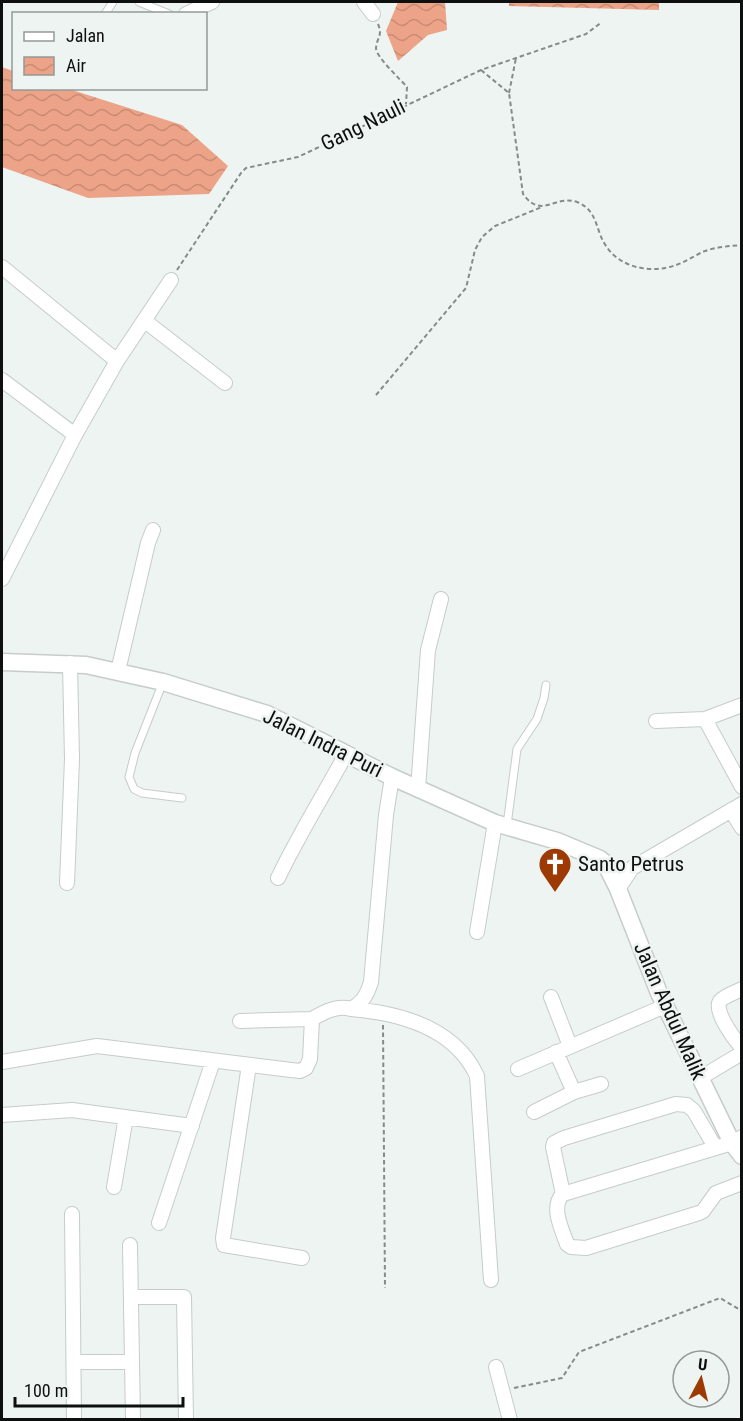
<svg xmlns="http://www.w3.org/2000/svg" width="743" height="1421" viewBox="0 0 743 1421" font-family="'Roboto Condensed',sans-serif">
	<defs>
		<pattern id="water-waves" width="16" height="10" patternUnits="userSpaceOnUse" patternTransform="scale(1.5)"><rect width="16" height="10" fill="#eda387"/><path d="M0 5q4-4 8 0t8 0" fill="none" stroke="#ca8b73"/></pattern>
	</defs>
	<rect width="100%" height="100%" fill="#edf4f1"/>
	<path fill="url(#water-waves)" d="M 398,2 L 445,2 L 447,30 L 428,35 L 398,61 L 386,31 Z
		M 509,2 L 659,2 L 659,10 L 509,6 Z
		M 2,67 L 13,71 L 14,88 L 69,89 L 182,125 L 228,166 L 209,194 L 88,198 L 2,167 Z"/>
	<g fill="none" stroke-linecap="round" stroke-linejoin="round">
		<defs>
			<path id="service" d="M 139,2 L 169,14
				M 105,14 L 113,2
				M 163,682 L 135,753 L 129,777 L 134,789 L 142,793 L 182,798
				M 507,825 L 517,749 L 537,719 L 544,698 L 546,685"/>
			<path id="minor" d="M 364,2 L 373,14
				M 186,14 L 212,2
				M 2,267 L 117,361
				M 145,321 L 225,383
				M 2,380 L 75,435
				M 2,579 L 75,435 L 117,361 L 171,280
				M 118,671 L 148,543 L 153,530
				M 705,719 L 742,787
				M 656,721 L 705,719 L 742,705
				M 418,789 L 428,650 L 441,599
				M 731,810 L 742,828
				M 278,878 C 298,836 323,796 346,754
				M 67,883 L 72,759 L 70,663
				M 618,889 L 632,868 L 742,804
				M 477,932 L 495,823
				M 742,989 C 736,992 724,996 720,1001 C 713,1011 735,1040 742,1048
				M 551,997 L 570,1046
				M 351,1009 C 400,1013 455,1028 477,1076 L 491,1280
				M 240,1021 L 312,1019
				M 2,1062 L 97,1046 L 291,1070 L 300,1071 L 306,1068 L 310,1059 L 312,1019 C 324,1012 337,1005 351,1009 C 363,1002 367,995 371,982 L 386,815 L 392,777
				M 249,1065 L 223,1238 L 224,1245 L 302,1258
				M 518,1069 L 665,1006
				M 700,1078 L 742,1053
				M 574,1092 L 601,1084
				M 534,1112 L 574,1092 L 556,1052
				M 2,1115 L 72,1110 L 192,1126
				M 742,1137 L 732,1143 L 563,1194 C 550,1207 562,1229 567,1244 L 571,1247 L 586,1248 L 699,1213 L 703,1211 L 716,1193 L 742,1183
				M 114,1187 L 126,1117
				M 563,1194 L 553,1147 L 554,1143 L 564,1138 L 676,1104 L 687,1105 L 694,1111 L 715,1147
				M 72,1214 L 74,1420
				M 159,1223 L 213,1061
				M 130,1245 L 133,1420
				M 131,1297 L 184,1297 L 186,1420
				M 74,1362 L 131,1362
				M 496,1367 L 510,1420"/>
			<path id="tertiary" d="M 2,662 L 86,665 L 163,682 L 267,714 L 392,777 L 495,823 L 557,841 L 600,859 L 605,863 L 618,889 L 659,993 L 732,1143 L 742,1156"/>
		</defs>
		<use href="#service" stroke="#c6ccc9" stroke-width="9"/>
		<use href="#minor" stroke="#c6ccc9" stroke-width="16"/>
		<use href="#tertiary" stroke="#c6ccc9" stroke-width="19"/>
		<path stroke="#868b89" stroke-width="2" stroke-dasharray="4.5 3" stroke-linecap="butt" d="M 378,24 C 383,36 377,37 376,48 C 376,57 400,79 407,87 L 406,104
			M 481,70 L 509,93 L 523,194 C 542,220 555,194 577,202 C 598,210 595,230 606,246 C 620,268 652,274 676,265 C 686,262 695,255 705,251 C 716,247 730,246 742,245
			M 509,93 L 516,58
			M 177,270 L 241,173 L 246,168 L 298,157 L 481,70 L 586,34 L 602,22
			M 376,395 L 466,288 L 475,250 L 482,237 L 495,226 L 542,207
			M 383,1025 L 385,1288
			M 514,1388 L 562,1378 L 579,1352 L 720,1298 L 742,1311"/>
		<use href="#service" stroke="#fff" stroke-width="7"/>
		<use href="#minor" stroke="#fff" stroke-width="14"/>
		<use href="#tertiary" stroke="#fff" stroke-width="16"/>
	</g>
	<defs>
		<symbol id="church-pin" viewBox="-11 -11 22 30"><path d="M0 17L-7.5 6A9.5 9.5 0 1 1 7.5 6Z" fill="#9d3903" stroke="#edf4f1"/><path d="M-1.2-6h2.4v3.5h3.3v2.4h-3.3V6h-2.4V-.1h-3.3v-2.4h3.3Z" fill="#fff"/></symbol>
	</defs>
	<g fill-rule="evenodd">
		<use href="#church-pin" x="536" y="845" width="38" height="52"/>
	</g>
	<g text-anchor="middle" stroke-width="5" stroke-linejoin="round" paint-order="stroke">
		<g font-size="21" fill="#0e100f" stroke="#edf4f1">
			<text transform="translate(363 125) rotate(-26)" y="7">Gang Nauli</text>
			<text transform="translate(323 743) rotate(26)" y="7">Jalan Indra Puri</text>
			<text transform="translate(670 1011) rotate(66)" y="7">Jalan Abdul Malik</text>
		</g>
		<g font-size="21" fill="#0e100f" stroke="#edf4f1" text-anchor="start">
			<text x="578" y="871">Santo Petrus</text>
		</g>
	</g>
	<rect width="743" height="1421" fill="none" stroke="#0e100f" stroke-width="6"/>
	<rect x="12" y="12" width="195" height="78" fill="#edf4f1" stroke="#949997" stroke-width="1.5"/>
	<rect x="24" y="32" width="30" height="9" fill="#ffffff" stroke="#949997" stroke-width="1.5"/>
	<text x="66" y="42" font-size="18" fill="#0e100f">Jalan</text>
	<rect x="24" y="57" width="30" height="18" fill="url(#water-waves)" stroke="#949997" stroke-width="1.5"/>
	<text x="66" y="72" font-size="18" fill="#0e100f">Air</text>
	<g transform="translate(701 1379) rotate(7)"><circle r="28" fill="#edf4f1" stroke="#949997" stroke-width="1.5"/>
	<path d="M0-4.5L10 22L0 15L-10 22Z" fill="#9d3903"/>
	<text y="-9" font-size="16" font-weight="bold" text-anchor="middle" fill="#0e100f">U</text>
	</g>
	<path d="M15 1397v9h168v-9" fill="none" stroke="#0e100f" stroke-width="3"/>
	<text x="24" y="1397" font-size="18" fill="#0e100f" stroke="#edf4f1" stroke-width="4.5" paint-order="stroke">100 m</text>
</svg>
